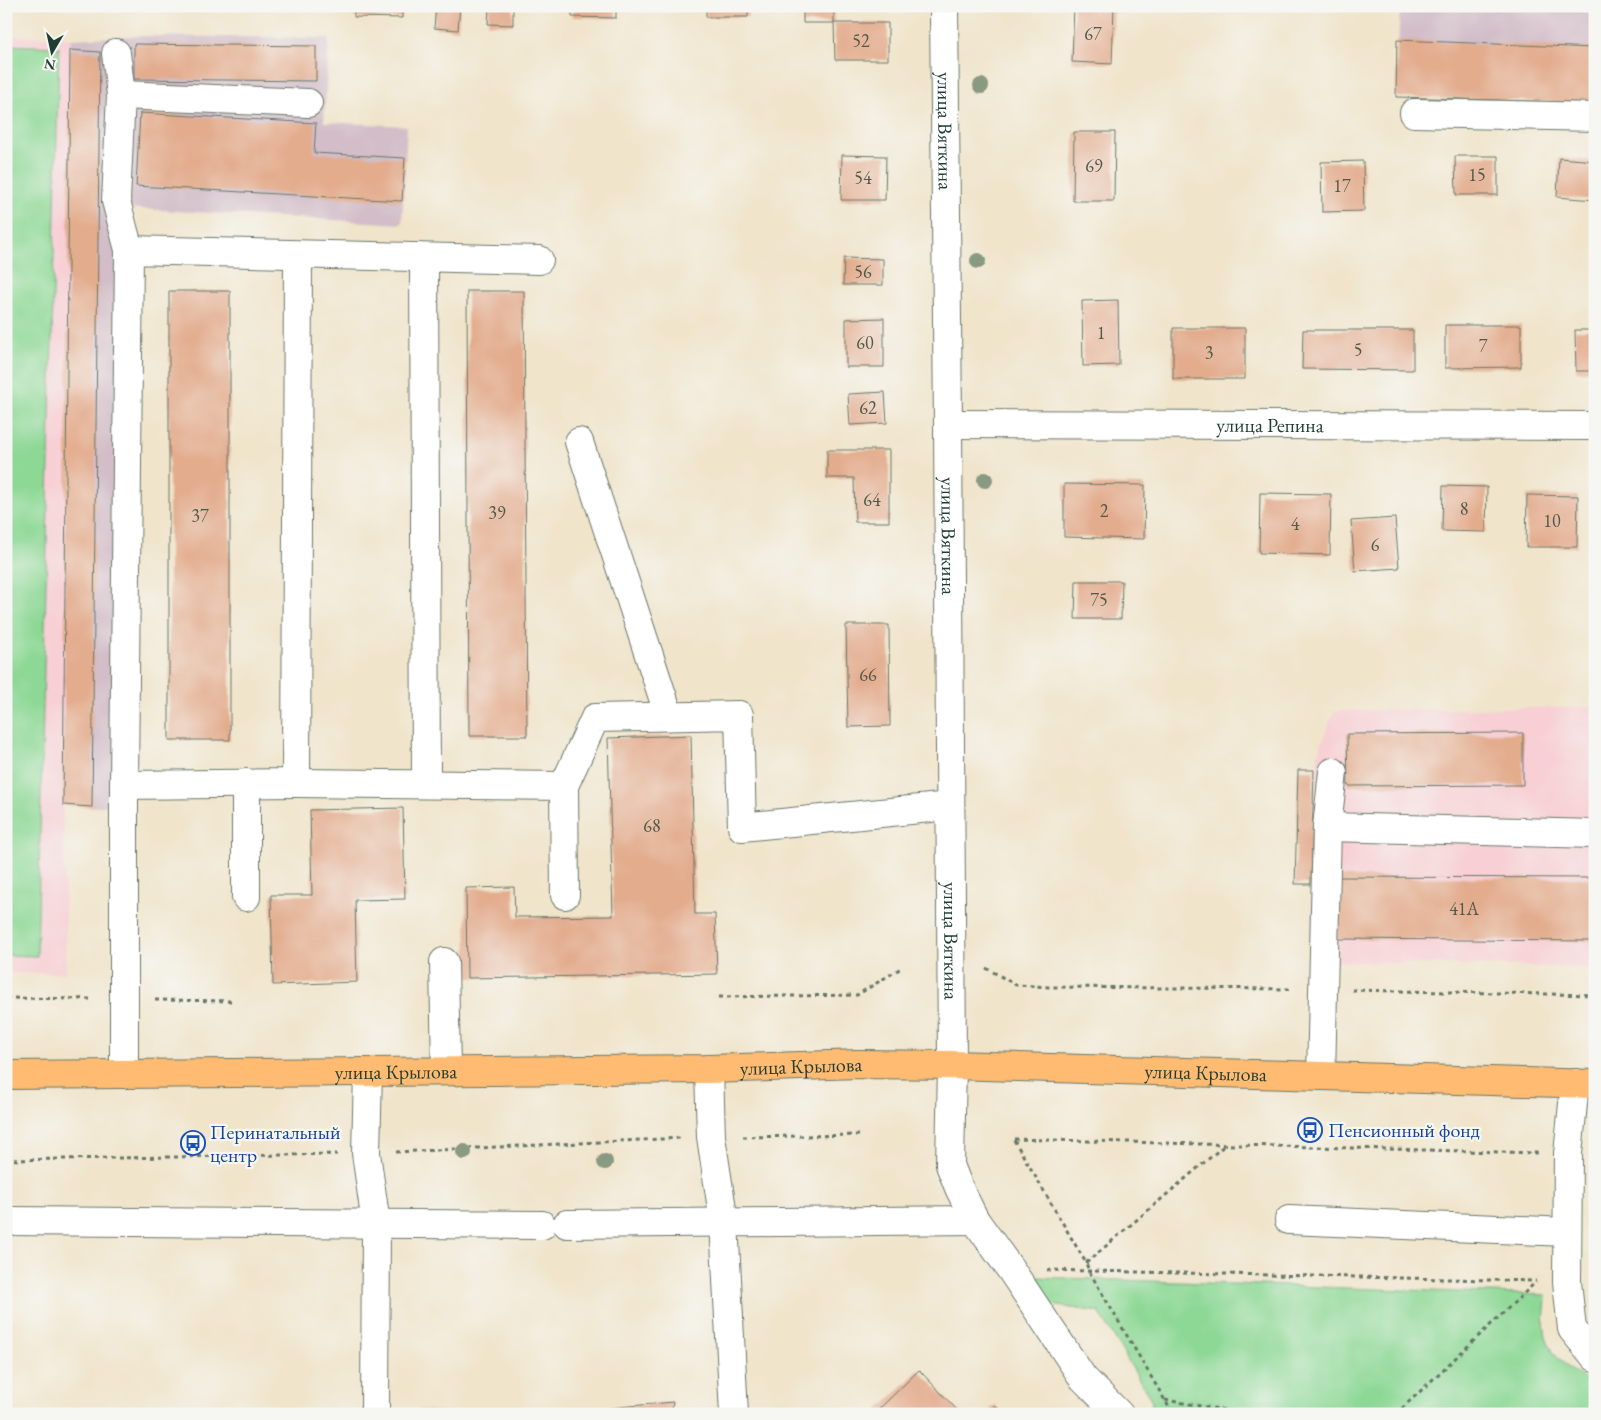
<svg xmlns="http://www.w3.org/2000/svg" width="1601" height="1420" viewBox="0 0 1601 1420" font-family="'EB Garamond',serif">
	<rect width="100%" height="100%" fill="#f6f6f2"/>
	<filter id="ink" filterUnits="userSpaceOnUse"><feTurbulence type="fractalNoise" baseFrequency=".02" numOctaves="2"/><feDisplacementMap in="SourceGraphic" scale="10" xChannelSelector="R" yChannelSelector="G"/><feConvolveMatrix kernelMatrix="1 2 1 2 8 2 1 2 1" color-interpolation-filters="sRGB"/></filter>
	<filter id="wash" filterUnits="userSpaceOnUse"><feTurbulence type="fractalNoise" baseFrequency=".0096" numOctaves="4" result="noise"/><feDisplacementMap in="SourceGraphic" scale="20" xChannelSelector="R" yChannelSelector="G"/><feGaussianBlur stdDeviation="1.12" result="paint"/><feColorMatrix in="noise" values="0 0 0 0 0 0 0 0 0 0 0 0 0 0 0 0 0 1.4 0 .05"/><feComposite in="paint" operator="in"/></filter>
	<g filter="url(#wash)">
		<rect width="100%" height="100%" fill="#f0e4ca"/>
		<path fill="#f7cfd4" d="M 6,35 L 71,39 L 63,805 L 66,973 L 6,973 Z
			M 1595,707 L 1595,968 L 1310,961 L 1318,754 L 1334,711 Z"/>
		<path fill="#d2bdc8" d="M 1400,6 L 1595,6 L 1595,103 L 1396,97 Z
			M 135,36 L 329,38 L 324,122 L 407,126 L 402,224 L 124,208 L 113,805 L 92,807 L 63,805 L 71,39 Z"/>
		<path fill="#8dd895" stroke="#568a64" d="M 6,45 L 59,47 L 37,956 L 6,955 Z
			M 1035,1277 L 1546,1295 C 1546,1306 1543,1320 1545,1331 C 1549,1356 1574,1374 1595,1386 L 1595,1414 L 1151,1414 L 1152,1401 L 1099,1312 L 1051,1305 Z"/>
		<g id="blocks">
			<path fill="#e3ac8d" d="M 354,6 L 402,6 L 402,18 L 354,17 Z
				M 436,6 L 460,6 L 458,30 L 434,28 Z
				M 489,6 L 513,6 L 513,25 L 488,24 Z
				M 572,6 L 616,6 L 616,18 L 572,17 Z
				M 706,6 L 748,6 L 748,17 L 706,17 Z
				M 803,6 L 834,6 L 834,23 L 888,23 L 888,60 L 835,60 L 834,23 L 803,23 Z
				M 1074,6 L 1114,6 L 1112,64 L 1072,62 Z
				M 1397,40 L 1595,48 L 1595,103 L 1396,97 Z
				M 134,44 L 316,46 L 316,81 L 134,79 Z
				M 70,50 L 100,52 L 92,807 L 63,805 Z
				M 140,113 L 316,123 L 314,153 L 405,158 L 402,201 L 136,186 Z
				M 1074,132 L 1115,132 L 1114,201 L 1073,201 Z
				M 842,155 L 886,156 L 885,200 L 841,200 Z
				M 1455,156 L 1498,156 L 1498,195 L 1456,195 Z
				M 1559,158 L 1595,161 L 1595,200 L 1557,197 Z
				M 1363,161 L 1364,211 L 1322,212 L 1321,162 Z
				M 844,258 L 883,259 L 883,285 L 843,285 Z
				M 169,291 L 230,291 L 230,740 L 169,740 Z
				M 467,291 L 524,291 L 527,736 L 469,736 Z
				M 1118,300 L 1119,365 L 1083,366 L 1082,301 Z
				M 884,318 L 884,367 L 846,367 L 846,319 Z
				M 1445,325 L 1521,325 L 1521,367 L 1445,368 Z
				M 1173,328 L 1245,328 L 1245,379 L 1173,379 Z
				M 1303,330 L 1413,330 L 1413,370 L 1302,369 Z
				M 1575,330 L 1595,330 L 1595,371 L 1576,371 Z
				M 885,392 L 887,423 L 850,425 L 848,394 Z
				M 827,450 L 889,450 L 889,522 L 855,522 L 854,478 L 827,478 Z
				M 1064,484 L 1145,485 L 1144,539 L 1064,537 Z
				M 1443,486 L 1487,487 L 1486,532 L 1442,531 Z
				M 1260,493 L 1331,494 L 1330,555 L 1259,553 Z
				M 1527,495 L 1578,496 L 1577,547 L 1526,547 Z
				M 1395,518 L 1399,568 L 1355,571 L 1351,521 Z
				M 1076,581 L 1122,581 L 1121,619 L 1075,619 Z
				M 846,625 L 889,625 L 890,726 L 848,727 Z
				M 1523,733 L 1523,785 L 1348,786 L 1347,734 Z
				M 691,735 L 695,914 L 715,914 L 717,974 L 467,978 L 466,888 L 514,887 L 515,917 L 613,916 L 608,738 Z
				M 1298,770 L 1314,770 L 1311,884 L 1295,884 Z
				M 403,808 L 405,899 L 355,900 L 357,982 L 273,985 L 271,895 L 312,895 L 310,810 Z
				M 1337,877 L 1595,878 L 1595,954 L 1591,954 L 1591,941 L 1337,939 Z
				M 919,1370 L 961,1414 L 874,1414 Z
				M 673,1402 L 671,1414 L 588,1414 L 588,1410 Z
				M 995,1405 L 1003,1414 L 986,1414 Z
				M 420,1410 L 452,1412 L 452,1414 L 420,1414 Z"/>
		</g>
	</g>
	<g filter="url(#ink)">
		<use href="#blocks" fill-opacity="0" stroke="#687768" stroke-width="1"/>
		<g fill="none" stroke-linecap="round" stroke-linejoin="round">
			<defs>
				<g id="minor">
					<path id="s1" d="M 944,6 L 948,424 L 952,1065 L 950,1165 L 959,1188 L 975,1220 L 1011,1270 L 1083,1378 L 1119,1414"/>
					<path d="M 116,53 L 121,95 L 116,201 L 129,250"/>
					<path d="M 121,95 L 308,103"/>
					<path d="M 1414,113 L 1595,117"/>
					<path d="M 424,258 L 426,783"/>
					<path id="s2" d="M 948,424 L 1593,426"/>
					<path d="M 579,442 L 669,716"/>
					<path d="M 246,783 L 246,897"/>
					<path d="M 296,783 L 564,786 L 595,718 L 739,715 L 742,827 L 950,806"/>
					<path d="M 124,785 L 296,783 L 298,256"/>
					<path d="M 564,786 L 565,895"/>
					<path d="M 1327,827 L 1595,834"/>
					<path d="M 444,962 L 446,1071"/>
					<path d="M 709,1069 L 711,1137 L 724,1222 L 734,1414"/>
					<path d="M 368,1072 L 366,1153 L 376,1224 L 375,1414"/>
					<path d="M 124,1074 L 124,785 L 129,250 L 539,260"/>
					<path d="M 1321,1076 L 1327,827 L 1333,772"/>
					<path d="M 1575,1083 L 1568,1154 L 1567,1282 L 1572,1329 L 1595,1357"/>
					<path d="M 1289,1220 L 1567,1232"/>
					<path d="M 6,1221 L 542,1225"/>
					<path d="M 567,1224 L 975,1220"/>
				</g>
				<g id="major">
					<path id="s3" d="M 6,1075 L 709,1069 L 859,1064 L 952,1065 L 1595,1084"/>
				</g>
			</defs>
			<use href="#minor" stroke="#687768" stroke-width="30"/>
			<use href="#major" stroke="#687768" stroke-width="30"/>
			<path stroke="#687768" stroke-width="3" stroke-dasharray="4 4" stroke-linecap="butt" d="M 986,968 L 1016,985 L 1049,987 L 1293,989
				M 1352,990 L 1595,995
				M 719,997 L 857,995 L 901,968
				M 6,998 L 94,999
				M 155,1000 L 235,1001
				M 743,1137 L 860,1135
				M 1014,1139 L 1538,1153
				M 1014,1140 L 1086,1263 L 1089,1271 L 1173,1414
				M 396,1152 L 682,1138
				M 6,1160 L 337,1154
				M 1086,1263 L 1226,1144
				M 1047,1270 L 1536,1281
				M 1165,1400 L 1249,1414
				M 1396,1414 L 1536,1282"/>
			<use href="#minor" stroke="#fff" stroke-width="28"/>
			<use href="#major" stroke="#febb71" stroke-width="28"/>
		</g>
		<g fill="#899982">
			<circle cx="981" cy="86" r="8"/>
			<circle cx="978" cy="261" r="8"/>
			<circle cx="985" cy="480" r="8"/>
			<circle cx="464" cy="1152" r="8"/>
			<circle cx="605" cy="1162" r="8"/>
		</g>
	</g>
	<defs>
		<symbol id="bus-ring" viewBox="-11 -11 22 22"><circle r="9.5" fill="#f6f6f2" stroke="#1a4fb4" stroke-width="1.5"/><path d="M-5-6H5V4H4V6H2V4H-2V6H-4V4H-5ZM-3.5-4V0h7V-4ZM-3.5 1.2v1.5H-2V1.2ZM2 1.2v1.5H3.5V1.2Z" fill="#1a4fb4"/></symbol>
	</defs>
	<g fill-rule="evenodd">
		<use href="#bus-ring" x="1296" y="1116" width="28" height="28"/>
		<use href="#bus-ring" x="179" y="1129" width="28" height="28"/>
	</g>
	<g text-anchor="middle" stroke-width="4.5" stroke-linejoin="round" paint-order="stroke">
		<g font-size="18" fill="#50594a">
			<text x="1093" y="40">67</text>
			<text x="861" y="47">52</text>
			<text x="1094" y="172">69</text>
			<text x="1477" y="181">15</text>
			<text x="863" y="184">54</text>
			<text x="1342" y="192">17</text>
			<text x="863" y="278">56</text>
			<text x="1101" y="339">1</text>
			<text x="865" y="349">60</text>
			<text x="1483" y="352">7</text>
			<text x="1358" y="356">5</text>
			<text x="1209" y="359">3</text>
			<text x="868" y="414">62</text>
			<text x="872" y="506">64</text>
			<text x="1464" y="515">8</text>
			<text x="1104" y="517">2</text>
			<text x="497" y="519">39</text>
			<text x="200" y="522">37</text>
			<text x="1552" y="527">10</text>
			<text x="1295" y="530">4</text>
			<text x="1375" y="551">6</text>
			<text x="1099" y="606">75</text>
			<text x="868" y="681">66</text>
			<text x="652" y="832">68</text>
			<text x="1464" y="915">41А</text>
		</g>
		<g font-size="20" fill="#1f3d34" stroke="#f6f6f2">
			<text dy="7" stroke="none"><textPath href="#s1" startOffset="125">улица Вяткина</textPath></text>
			<text dy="7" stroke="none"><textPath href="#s2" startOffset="322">улица Репина</textPath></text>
			<text dy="7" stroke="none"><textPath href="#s1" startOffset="530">улица Вяткина</textPath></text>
			<text dy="7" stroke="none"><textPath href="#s1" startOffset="935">улица Вяткина</textPath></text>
			<text dy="7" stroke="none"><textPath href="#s3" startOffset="795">улица Крылова</textPath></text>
			<text dy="7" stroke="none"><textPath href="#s3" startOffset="390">улица Крылова</textPath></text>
			<text dy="7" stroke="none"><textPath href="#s3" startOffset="1200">улица Крылова</textPath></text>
		</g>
		<g font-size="20" fill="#164399" stroke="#f6f6f2" text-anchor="start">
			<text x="1328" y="1137">Пенсионный фонд</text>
			<text x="210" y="1139">Перинатальный<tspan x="210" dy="23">центр</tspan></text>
		</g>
	</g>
	<rect width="1601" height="1420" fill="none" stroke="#f6f6f2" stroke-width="25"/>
	<g transform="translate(52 52) rotate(189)" stroke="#f6f6f2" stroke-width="4" paint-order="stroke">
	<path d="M0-4L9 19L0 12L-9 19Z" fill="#1f3d34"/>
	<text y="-8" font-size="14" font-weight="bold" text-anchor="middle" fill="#1f3d34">N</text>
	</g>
</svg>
